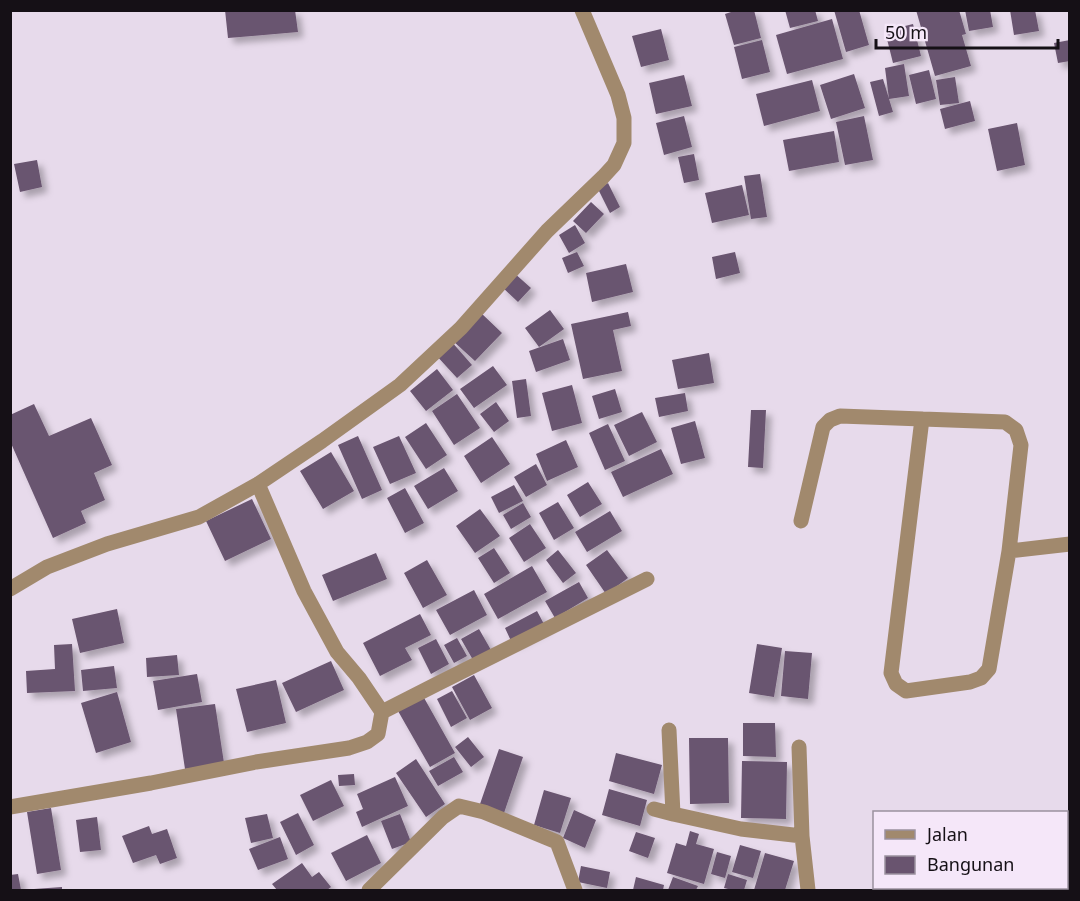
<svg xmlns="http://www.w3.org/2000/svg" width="1080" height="901" viewBox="0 0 1080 901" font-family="'Noto Sans',sans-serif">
	<defs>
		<filter id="shadow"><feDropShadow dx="5.5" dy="5.5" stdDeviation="3" flood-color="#0004"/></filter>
	</defs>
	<rect width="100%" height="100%" fill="#e7daeb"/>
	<path fill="#69546f" filter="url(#shadow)" d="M 225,10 L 295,10 L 298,32 L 228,38 Z
		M 737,10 L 754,10 L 761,38 L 734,45 L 725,14 Z
		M 785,10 L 815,10 L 818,21 L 790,28 Z
		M 834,10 L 859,10 L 869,45 L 846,52 Z
		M 916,10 L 959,10 L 966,34 L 962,35 L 971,66 L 935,76 Z
		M 965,10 L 990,10 L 993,27 L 969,31 Z
		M 1010,10 L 1035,10 L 1039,31 L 1014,35 Z
		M 832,19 L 843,59 L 787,74 L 776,35 Z
		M 913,24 L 921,56 L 893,63 L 885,31 Z
		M 661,29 L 669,60 L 641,67 L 632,36 Z
		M 762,40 L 770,72 L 742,79 L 734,47 Z
		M 1070,40 L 1070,61 L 1058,63 L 1054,43 Z
		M 904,64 L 909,96 L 889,99 L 885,68 Z
		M 929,70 L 936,99 L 916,104 L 909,75 Z
		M 854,74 L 865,108 L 831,119 L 820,85 Z
		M 684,75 L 692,106 L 656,114 L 649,83 Z
		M 955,77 L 959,103 L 940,105 L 936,80 Z
		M 883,79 L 893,112 L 879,116 L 870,82 Z
		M 812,80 L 820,111 L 764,126 L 756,94 Z
		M 970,101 L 975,121 L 945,129 L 940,109 Z
		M 684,116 L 692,147 L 664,155 L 656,123 Z
		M 864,116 L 873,160 L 845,165 L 836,122 Z
		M 1017,123 L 1025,165 L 997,171 L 988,129 Z
		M 834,131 L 839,162 L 789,171 L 783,140 Z
		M 694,154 L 699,180 L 684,183 L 678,157 Z
		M 37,160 L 42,187 L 20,192 L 14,164 Z
		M 760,174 L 767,217 L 751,219 L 744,176 Z
		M 608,183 L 620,207 L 610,213 L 598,189 Z
		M 742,185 L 749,215 L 712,223 L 705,193 Z
		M 591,202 L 604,214 L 586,233 L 573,221 Z
		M 575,225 L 585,243 L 569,253 L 559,235 Z
		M 577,252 L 584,266 L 568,273 L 562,258 Z
		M 735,252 L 740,273 L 716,279 L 712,257 Z
		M 626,264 L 633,292 L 592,302 L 586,273 Z
		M 513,272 L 531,288 L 518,302 L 501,286 Z
		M 550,310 L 564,329 L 539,347 L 525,328 Z
		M 480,312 L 502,333 L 475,361 L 453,341 Z
		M 628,312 L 631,326 L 613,330 L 622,371 L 583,379 L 571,324 Z
		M 563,339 L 570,360 L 536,372 L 529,351 Z
		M 451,341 L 472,365 L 457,378 L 435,354 Z
		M 709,353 L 714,383 L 678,389 L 672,360 Z
		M 493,366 L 507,385 L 474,408 L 460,389 Z
		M 437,369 L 453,390 L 426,411 L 410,391 Z
		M 526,379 L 531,416 L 517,418 L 512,381 Z
		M 572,385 L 582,423 L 552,431 L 542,393 Z
		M 615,389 L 622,412 L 599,419 L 592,396 Z
		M 685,393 L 688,411 L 659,417 L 655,398 Z
		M 457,394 L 480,428 L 454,445 L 432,411 Z
		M 496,402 L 509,421 L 494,432 L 480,414 Z
		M 34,404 L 49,436 L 91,418 L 112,465 L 94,473 L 105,500 L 81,511 L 86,523 L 53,538 L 10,441 L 10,415 Z
		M 751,410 L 766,410 L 763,468 L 748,467 Z
		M 642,412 L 657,442 L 629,456 L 614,425 Z
		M 695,421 L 705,458 L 681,464 L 671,428 Z
		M 426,423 L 447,455 L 426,469 L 405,437 Z
		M 608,424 L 625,461 L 605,470 L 589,433 Z
		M 358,436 L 382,490 L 362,499 L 338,445 Z
		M 399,436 L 416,473 L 390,484 L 373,447 Z
		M 492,437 L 510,464 L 481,483 L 464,456 Z
		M 566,440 L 578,467 L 547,481 L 536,454 Z
		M 661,449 L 673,474 L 623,497 L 611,472 Z
		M 331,452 L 354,491 L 323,509 L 300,471 Z
		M 536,464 L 547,485 L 526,497 L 514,477 Z
		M 444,468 L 458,491 L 428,509 L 414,486 Z
		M 588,482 L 602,504 L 580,517 L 567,495 Z
		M 514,485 L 523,501 L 499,513 L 491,497 Z
		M 405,488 L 424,523 L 405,533 L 387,498 Z
		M 252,499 L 271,539 L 225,561 L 206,521 Z
		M 558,502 L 574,528 L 554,540 L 539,513 Z
		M 523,503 L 531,517 L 511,529 L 503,515 Z
		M 480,509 L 500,536 L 475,553 L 456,526 Z
		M 610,511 L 622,531 L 587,552 L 575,532 Z
		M 530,524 L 546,548 L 524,562 L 509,538 Z
		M 494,548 L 510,573 L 494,583 L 478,558 Z
		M 558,550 L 576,573 L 563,583 L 546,560 Z
		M 607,550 L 628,578 L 606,594 L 586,565 Z
		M 376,553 L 387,579 L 333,601 L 322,575 Z
		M 427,560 L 447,595 L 423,608 L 404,573 Z
		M 532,566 L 547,592 L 498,619 L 484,594 Z
		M 579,582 L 588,598 L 555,618 L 545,601 Z
		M 474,590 L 487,615 L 450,635 L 436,610 Z
		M 117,609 L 124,643 L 80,653 L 72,619 Z
		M 537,611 L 545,626 L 512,643 L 505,628 Z
		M 420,614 L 431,635 L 405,648 L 412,660 L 380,676 L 363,643 Z
		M 479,629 L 491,650 L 473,660 L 461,639 Z
		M 457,638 L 467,656 L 454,663 L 444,645 Z
		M 436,639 L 449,664 L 431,674 L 418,648 Z
		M 72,644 L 75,691 L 27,693 L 26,671 L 55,669 L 54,645 Z
		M 757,644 L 782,648 L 774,697 L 749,693 Z
		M 785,651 L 812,653 L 808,699 L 781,696 Z
		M 177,655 L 179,675 L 147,677 L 146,658 Z
		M 331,661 L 344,690 L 296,712 L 282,683 Z
		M 114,666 L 117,688 L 83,691 L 81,670 Z
		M 197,674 L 202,702 L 158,710 L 153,681 Z
		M 474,675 L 492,708 L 470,720 L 452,687 Z
		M 276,680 L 286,723 L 247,732 L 236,689 Z
		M 452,691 L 467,718 L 451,727 L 437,699 Z
		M 117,692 L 131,742 L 96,753 L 81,703 Z
		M 423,696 L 455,753 L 430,767 L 398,711 Z
		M 215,704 L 224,763 L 185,769 L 176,709 Z
		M 743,723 L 775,723 L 776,757 L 743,756 Z
		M 468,737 L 484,757 L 471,767 L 455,747 Z
		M 689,738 L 728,738 L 729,803 L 690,804 Z
		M 499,749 L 523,757 L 504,813 L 480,804 Z
		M 616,753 L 662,765 L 654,794 L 609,781 Z
		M 454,757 L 463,772 L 438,786 L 429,771 Z
		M 416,759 L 445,804 L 426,817 L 396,773 Z
		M 742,761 L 787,762 L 786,819 L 741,818 Z
		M 354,774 L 355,785 L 339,786 L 338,775 Z
		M 395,777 L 408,806 L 362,827 L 356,812 L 363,809 L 357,794 Z
		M 331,780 L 344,806 L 313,821 L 300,795 Z
		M 609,789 L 647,800 L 640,826 L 602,815 Z
		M 544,790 L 571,798 L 560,833 L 534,825 Z
		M 51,808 L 61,870 L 37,874 L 27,812 Z
		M 574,810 L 596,820 L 585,848 L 563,838 Z
		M 298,813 L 314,845 L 296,855 L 280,822 Z
		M 267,814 L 273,838 L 251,843 L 245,818 Z
		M 400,814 L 411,842 L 392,849 L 381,821 Z
		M 97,817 L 101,850 L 80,852 L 76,820 Z
		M 149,826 L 152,834 L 167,829 L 177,858 L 160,864 L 156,855 L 133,863 L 122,836 Z
		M 690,831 L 699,834 L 696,844 L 714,849 L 704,884 L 667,873 L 676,843 L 686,846 Z
		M 636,832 L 655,838 L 648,858 L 629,851 Z
		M 367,835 L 381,863 L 346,881 L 331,853 Z
		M 280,837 L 288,859 L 258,870 L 249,849 Z
		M 740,845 L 761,851 L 753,878 L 732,872 Z
		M 717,852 L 731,856 L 725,878 L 711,874 Z
		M 765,853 L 794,861 L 785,890 L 754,890 Z
		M 302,863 L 312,877 L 319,872 L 331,887 L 327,890 L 277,890 L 272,884 Z
		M 581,866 L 610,872 L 607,888 L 578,882 Z
		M 18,874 L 21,890 L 10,890 L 10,875 Z
		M 728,874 L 747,880 L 744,890 L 732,890 L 724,888 Z
		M 636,877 L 664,885 L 663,890 L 633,890 Z
		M 673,877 L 698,886 L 696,890 L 668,890 Z
		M 62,887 L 62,890 L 34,890 L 34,889 Z
		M 1009,888 L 1054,888 L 1054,890 L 1009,890 Z"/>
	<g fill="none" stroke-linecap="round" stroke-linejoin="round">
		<path stroke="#a1896d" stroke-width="15" d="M 258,484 L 304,591 L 337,652 L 359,678 L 382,712 L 435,685 L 647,579
			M 801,521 L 823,427 L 830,420 L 840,416 L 1005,422 L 1016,430 L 1021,445 L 1009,551 L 989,669 L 981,678 L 970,682 L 906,691 L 896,684 L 891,673 L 922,419
			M 1009,551 L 1070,544
			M 10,589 L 47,567 L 107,544 L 199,517 L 258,484 L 322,441 L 400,385 L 461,328 L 547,231 L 603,177 L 614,165 L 624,143 L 624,118 L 618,95 L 582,10
			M 669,730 L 673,814 L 741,829 L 802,836
			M 799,747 L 802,836 L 808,890
			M 10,807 L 151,783 L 256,762 L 349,748 L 367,742 L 378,734 L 382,712
			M 654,809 L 673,814
			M 369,890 L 443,817 L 459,806 L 484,812 L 557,842 L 575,890
			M 949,890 L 949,888"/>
	</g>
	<rect width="1080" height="901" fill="none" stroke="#151016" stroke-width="24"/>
	<rect x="873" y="811" width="195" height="78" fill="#f5e7f9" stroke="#9b919e" stroke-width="1.5"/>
	<rect x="885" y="830" width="30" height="9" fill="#a1896d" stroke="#9b919e" stroke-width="1.5"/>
	<text x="927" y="841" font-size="18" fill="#151016">Jalan</text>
	<rect x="885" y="856" width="30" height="18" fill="#69546f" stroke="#9b919e" stroke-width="1.5"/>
	<text x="927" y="871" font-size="18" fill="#151016">Bangunan</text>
	<path d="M876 39v9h182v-9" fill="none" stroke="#151016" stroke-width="3"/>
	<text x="885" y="39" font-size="18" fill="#151016" stroke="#f5e7f9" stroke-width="4.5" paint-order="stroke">50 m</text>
</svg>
